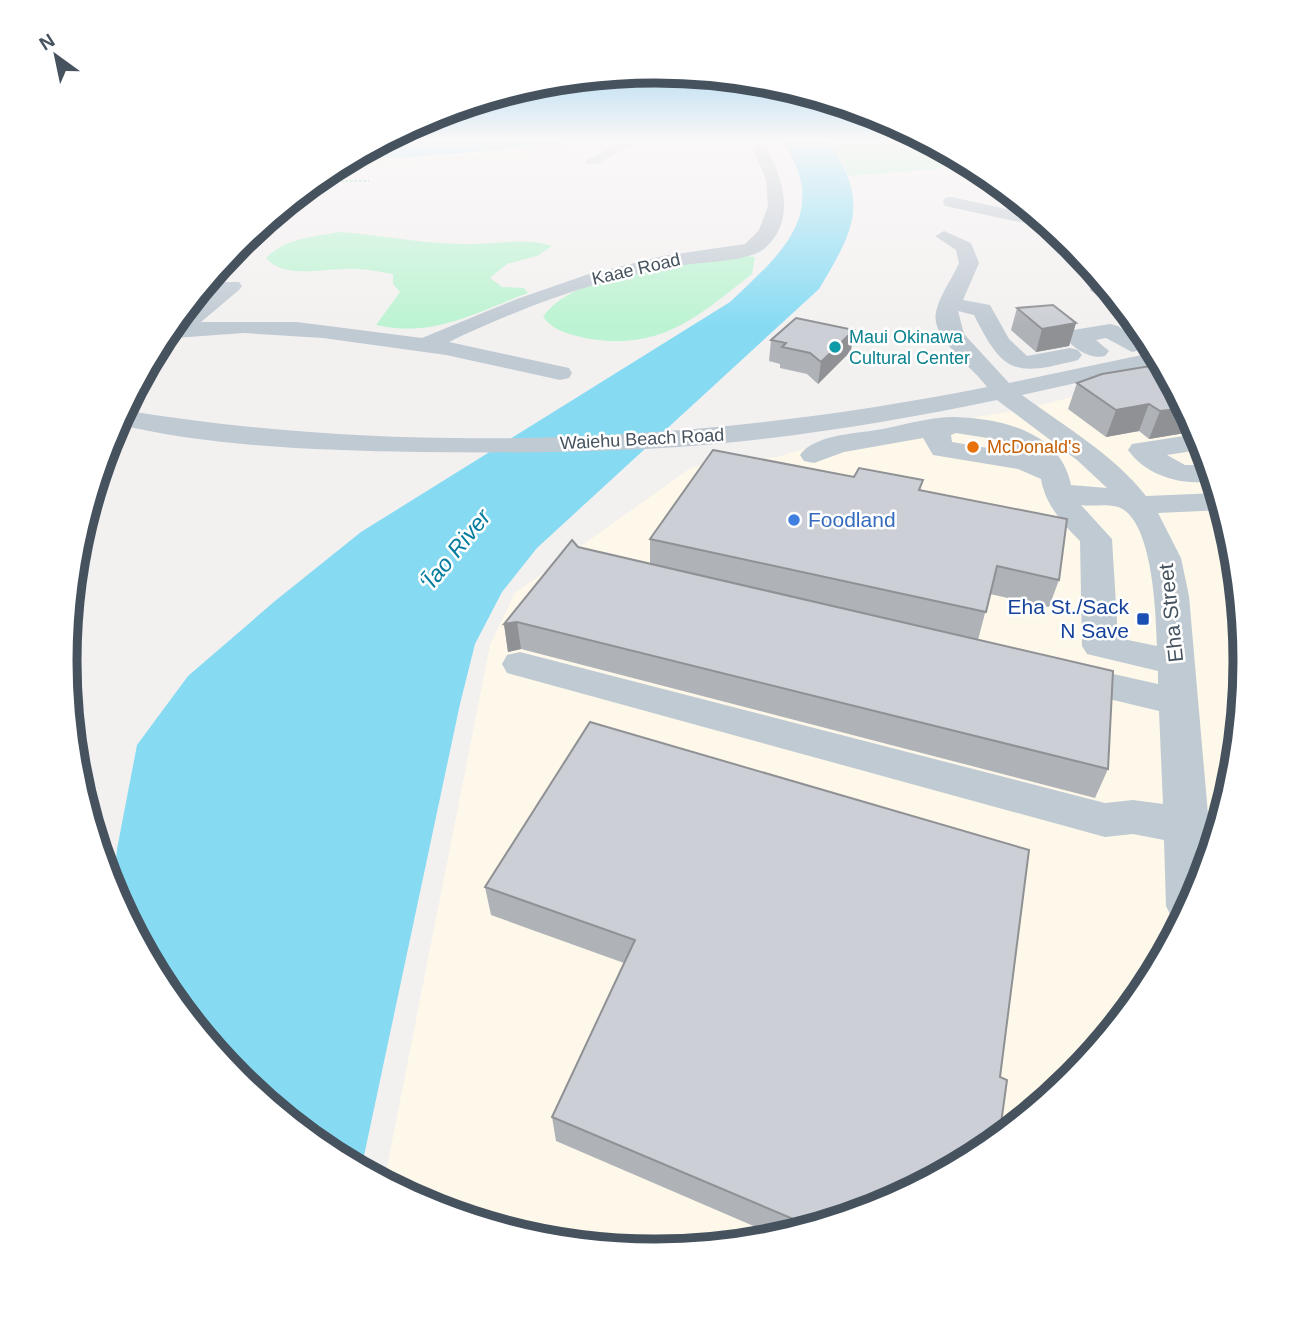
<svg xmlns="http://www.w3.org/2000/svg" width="1310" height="1322" viewBox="0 0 1310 1322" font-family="Helvetica,sans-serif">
	<rect width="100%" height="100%" fill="#f3f0f0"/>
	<path fill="#fdf8e9" d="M 1167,372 L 1200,435 L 1234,546 L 1245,661 L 1234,777 L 1200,887 L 1146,989 L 1072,1079 L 983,1152 L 881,1206 L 770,1240 L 655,1251 L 539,1240 L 429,1206 L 384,1182 L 490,645 L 515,593 L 692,467 L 777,457 L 830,441 L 1026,409 Z"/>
	<path fill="#bcf3d2" d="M 829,141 L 929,141 L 959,157 L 937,169 L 848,176 L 845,165 Z
		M 339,232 C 379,235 419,243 459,244 C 489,246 524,236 552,246 L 537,256 L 507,264 L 490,278 L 502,287 L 524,288 L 528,293 C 474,313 434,338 376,325 L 400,292 L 393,284 L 393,274 C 380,272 367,269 355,269 C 326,267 287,281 266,258 C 286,238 312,237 339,232 Z
		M 740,255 L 755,257 L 752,274 C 697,317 660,352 585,338 C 568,334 554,331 543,317 C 571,273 690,262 740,255 Z"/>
	<path fill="#f4eee0" d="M 565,141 L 599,141 L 531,156 L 329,169 L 342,162 C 416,158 493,159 565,141 Z"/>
	<path fill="#86dbf3" d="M 381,141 L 568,141 L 556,145 L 411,157 L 348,159 Z
		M 782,141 L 829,141 C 870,204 854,230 819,289 L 537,548 L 502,592 L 475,644 L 460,704 L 361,1170 L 327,1152 L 237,1078 L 164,989 L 113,894 L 117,849 L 137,745 L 188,676 L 275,601 L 361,532 L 730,302 C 781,254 832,212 782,141 Z"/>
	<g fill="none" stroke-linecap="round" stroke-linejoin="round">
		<path stroke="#71d3a4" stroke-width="2" stroke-dasharray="2.5 2" stroke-linecap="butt" d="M 314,181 L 369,181"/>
		<path fill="#c0cad3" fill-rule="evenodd" d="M 621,141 L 640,141 L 597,164 L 587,164 L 585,161 Z
			M 750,141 L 764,141 C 781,175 799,219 764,249 C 751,260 708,262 691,264 C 608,275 524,306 449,342 L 569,368 L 572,373 L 569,378 L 560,380 L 446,355 L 323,338 L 244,333 L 161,339 L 171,325 L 225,282 L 239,282 L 242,286 L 239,290 L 201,322 L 297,322 L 422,338 L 517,299 L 586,275 L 663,256 L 745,244 L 759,230 L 768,206 L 766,180 Z
			M 951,197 L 1039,216 L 1052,227 L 1047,228 L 945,206 L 943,202 L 945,198 Z
			M 944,231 L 971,243 L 979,263 L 963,300 L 990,305 L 1009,339 L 1027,356 L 1070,348 L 1078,350 L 1082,355 L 1078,360 C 1015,376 1004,375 974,315 L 958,311 L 964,334 L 1009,383 L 1156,352 L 1162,364 L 1022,395 C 1064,426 1113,454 1146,496 L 1218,493 L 1223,510 L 1158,513 L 1181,558 L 1189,596 L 1209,826 L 1210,856 L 1200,887 L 1181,923 L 1173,920 L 1166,906 L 1164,840 L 1133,834 L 1105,837 L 507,673 L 502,664 L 507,655 L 520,652 L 1105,803 L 1133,800 L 1163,804 L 1159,711 L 1051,685 L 1045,676 L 1051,667 L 1064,663 L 1158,684 L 1158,671 L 1087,654 L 1082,646 L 1080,541 C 1063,524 1045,504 1041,479 L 1018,469 L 933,455 L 923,438 L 844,452 L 814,463 L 804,461 L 800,455 C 814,435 853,434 876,430 C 901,426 931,416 956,417 C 1003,419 1061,432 1071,485 L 1107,488 L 1077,460 L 997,400 C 910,418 823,433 735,442 C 629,453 523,453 417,452 C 317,450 213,447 116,424 L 123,410 C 406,457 707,443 987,387 C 974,368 930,338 936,312 C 939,296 952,279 959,263 L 956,250 L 935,236 ZM 956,433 L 1006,441 L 1024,454 L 952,442 L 951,435 ZM 1081,505 C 1095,507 1113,502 1124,510 C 1153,530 1156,614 1157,646 L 1118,638 L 1112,539 Z
			M 1110,324 L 1118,326 L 1143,345 L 1140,350 L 1132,352 L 1106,338 L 1096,340 L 1109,351 L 1105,356 C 1090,360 1073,348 1064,336 L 1067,331 Z
			M 1197,434 L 1200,435 L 1206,455 L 1192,451 L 1167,455 L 1185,465 L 1209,465 L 1214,481 C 1184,486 1147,477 1128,450 L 1132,444 Z"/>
	</g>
	<path fill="#afb2b7" d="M 1093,279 L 1101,279 L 1131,315 L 1124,316 L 1090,290 Z
		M 1017,308 L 1076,323 L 1069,346 L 1036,352 L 1011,330 Z
		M 771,340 L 851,351 L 818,384 L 807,374 L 780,368 L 780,364 L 769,361 Z
		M 1156,359 L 1159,359 L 1200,434 L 1197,431 L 1149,439 L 1139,431 L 1106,437 L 1068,409 L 1077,383 L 1153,365 Z
		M 854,477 L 923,480 L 920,490 L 1059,580 L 1049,607 L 990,594 L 978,640 L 1108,769 L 1095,798 L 521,649 L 508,652 L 504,624 L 578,547 L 650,564 L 650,539 Z
		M 590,722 L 881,1206 L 779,1237 L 556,1141 L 552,1117 L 624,963 L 491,915 L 485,887 Z"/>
	<path fill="#8f9195" d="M 1076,323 L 1069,346 L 1036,352 L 1042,329 Z
		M 854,330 L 851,351 L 818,384 L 821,362 Z
		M 1149,404 L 1139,431 L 1106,437 L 1116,410 Z
		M 1186,408 L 1197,430 L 1197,431 L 1149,439 L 1160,411 Z
		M 517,622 L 521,649 L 508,652 L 504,624 Z"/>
	<path fill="#cccfd5" stroke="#8f9195" stroke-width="2" d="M 1093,279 L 1101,279 L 1114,295 Z
		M 1053,305 L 1076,323 L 1042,329 L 1017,308 Z
		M 796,318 L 854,330 L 821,362 L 810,353 L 782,347 L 786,343 L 771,340 Z
		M 1162,364 L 1186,408 L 1160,411 L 1149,404 L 1116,410 L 1077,383 L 1102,374 Z
		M 713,450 L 854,477 L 859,468 L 923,480 L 919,490 L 1067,519 L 1059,580 L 997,566 L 986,612 L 650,539 Z
		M 572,540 L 578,547 L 1113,671 L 1108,769 L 517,622 L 504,624 Z
		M 590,722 L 1029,850 L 1000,1077 L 1007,1080 L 999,1138 L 983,1152 L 881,1206 L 812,1227 L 552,1117 L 635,940 L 485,887 Z"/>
	<linearGradient id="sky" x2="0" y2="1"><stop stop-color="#81c4ec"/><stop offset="0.43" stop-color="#faf8f8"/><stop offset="1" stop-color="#faf8f8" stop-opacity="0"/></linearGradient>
	<rect width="1310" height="327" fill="url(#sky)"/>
	<circle fill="#0f9aa8" stroke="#fff" stroke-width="2.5" cx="835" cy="347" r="7"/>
	<circle fill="#e8710a" stroke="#fff" stroke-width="2.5" cx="973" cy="447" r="7"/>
	<circle fill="#3f7fe0" stroke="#fff" stroke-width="2.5" cx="794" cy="520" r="7"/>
	<rect fill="#1a4fb4" stroke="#fff" stroke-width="2.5" x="1136" y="612" width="14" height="14" rx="3.5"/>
	<g text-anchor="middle" stroke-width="5" stroke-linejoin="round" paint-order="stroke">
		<g font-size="18" fill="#46535f" stroke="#fff">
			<text transform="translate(636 269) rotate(-13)" y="6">Kaae Road</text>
			<text transform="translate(642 439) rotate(-3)" y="6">Waiehu Beach Road</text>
		</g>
		<g font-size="18" fill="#0d838f" stroke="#fff" text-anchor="start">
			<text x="849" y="343">Maui Okinawa<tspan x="849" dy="21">Cultural Center</tspan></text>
		</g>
		<g font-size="18" fill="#c56008" stroke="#fff" text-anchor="start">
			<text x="987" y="453">McDonald's</text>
		</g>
		<g font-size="21" fill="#366cbe" stroke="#fff" text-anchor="start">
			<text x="808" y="527">Foodland</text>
		</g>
		<g font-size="21" fill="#164399" stroke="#fff" text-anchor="end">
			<text x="1129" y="614">Eha St./Sack<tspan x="1129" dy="24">N Save</tspan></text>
		</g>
		<g font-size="21" fill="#46535f" stroke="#fff">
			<text transform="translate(1171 613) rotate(-96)" y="7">Eha Street</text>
		</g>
		<g font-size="23" font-style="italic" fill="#047c9d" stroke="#fff">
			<text transform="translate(455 550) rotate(-51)" y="8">ʻĪao River</text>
		</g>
	</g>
	<path d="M0 0H1310V1322H0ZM77 661a578 578 0 1 1 1156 0a578 578 0 1 1-1156 0Z" fill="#fff" fill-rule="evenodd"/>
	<path fill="none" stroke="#46535f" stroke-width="9" d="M77 661a578 578 0 1 1 1156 0a578 578 0 1 1-1156 0Z"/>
	<g transform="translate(56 56) rotate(327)" stroke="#ffffff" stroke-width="5" paint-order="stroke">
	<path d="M0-5L12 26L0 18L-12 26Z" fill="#46535f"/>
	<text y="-10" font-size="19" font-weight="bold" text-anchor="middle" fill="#46535f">N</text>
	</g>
</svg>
